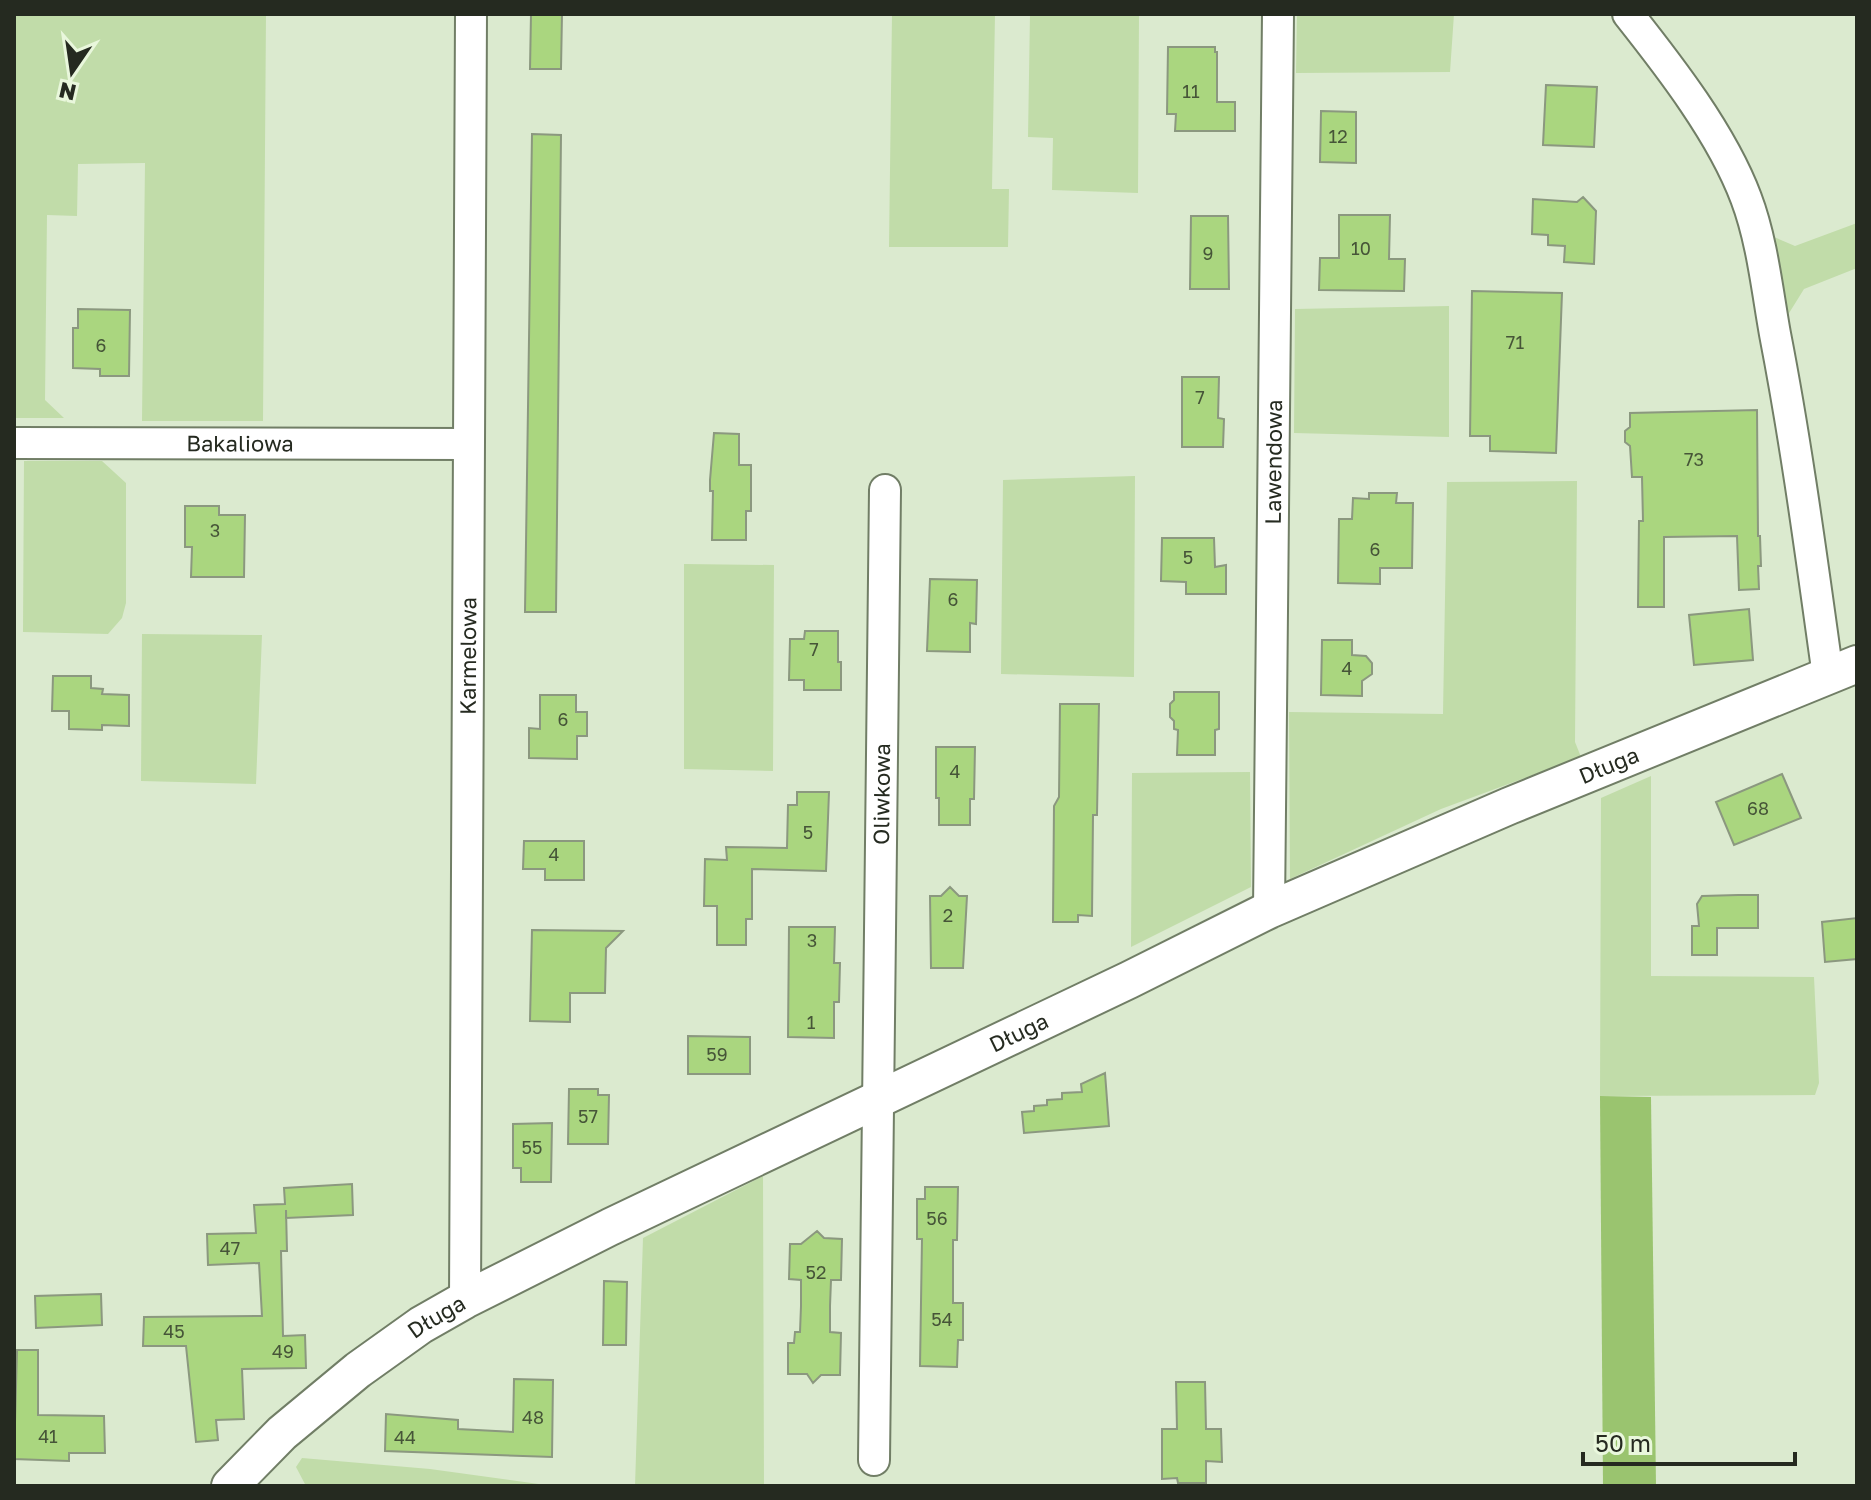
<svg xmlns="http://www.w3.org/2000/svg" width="1871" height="1500" viewBox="0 0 1871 1500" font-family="'Golos Text',sans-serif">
	<rect width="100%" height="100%" fill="#dbeacf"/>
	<path fill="#c1dca9" d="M 14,14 L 266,14 L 263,421 L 142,421 L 145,163 L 78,164 L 77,216 L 47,215 L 45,400 L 64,418 L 14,418 Z
		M 892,14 L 995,14 L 992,189 L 1009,189 L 1008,247 L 889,247 Z
		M 1030,14 L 1139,14 L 1138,193 L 1052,190 L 1053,138 L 1028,137 Z
		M 1297,14 L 1454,14 L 1450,72 L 1296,73 Z
		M 1857,223 L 1857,268 L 1804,289 L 1786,318 L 1774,237 L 1795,246 Z
		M 1449,306 L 1449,437 L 1294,433 L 1295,309 Z
		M 24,461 L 102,461 L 126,483 L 126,603 L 122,618 L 108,634 L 23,632 Z
		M 1135,476 L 1134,677 L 1001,674 L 1003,480 Z
		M 1577,481 L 1575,742 L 1581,757 L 1441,809 L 1290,879 L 1289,712 L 1443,714 L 1447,482 Z
		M 684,564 L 774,565 L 773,771 L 684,769 Z
		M 142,634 L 262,635 L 256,784 L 141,781 Z
		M 1250,772 L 1251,887 L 1131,947 L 1132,773 Z
		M 1651,776 L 1651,976 L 1814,977 L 1819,1083 L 1815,1095 L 1600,1096 L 1601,798 Z
		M 763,1176 L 764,1486 L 635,1486 L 643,1238 Z
		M 302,1458 L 430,1469 L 553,1486 L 306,1486 L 296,1467 Z"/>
	<path fill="#9ac46f" d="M 1600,1096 L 1651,1097 L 1656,1486 L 1603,1486 Z"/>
	<path fill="#aad67f" stroke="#8b987f" stroke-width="2" d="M 531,14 L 562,14 L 561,69 L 530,69 Z
		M 1168,47 L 1215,47 L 1215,52 L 1217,52 L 1217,102 L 1235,102 L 1235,131 L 1175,131 L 1176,114 L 1167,114 Z
		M 1546,85 L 1597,87 L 1594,147 L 1543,145 Z
		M 1321,111 L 1356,112 L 1356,163 L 1320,162 Z
		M 532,134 L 561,135 L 556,612 L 525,612 Z
		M 1583,197 L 1596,211 L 1594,264 L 1564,262 L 1565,246 L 1548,245 L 1548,235 L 1532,234 L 1533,199 L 1577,202 Z
		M 1339,215 L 1390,215 L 1389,259 L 1405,259 L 1404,291 L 1319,290 L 1320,258 L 1339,258 Z
		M 1191,216 L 1228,216 L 1229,289 L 1190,289 Z
		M 1472,291 L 1562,293 L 1556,453 L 1490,451 L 1490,436 L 1470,436 Z
		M 78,309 L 130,310 L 129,376 L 100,376 L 100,369 L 73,368 L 73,328 L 78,328 Z
		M 1182,377 L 1219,377 L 1218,418 L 1224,419 L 1223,447 L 1182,447 Z
		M 1757,410 L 1758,536 L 1760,536 L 1761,566 L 1758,566 L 1759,589 L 1739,590 L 1737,536 L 1664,537 L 1664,607 L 1638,607 L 1639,521 L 1643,521 L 1642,477 L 1632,477 L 1630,446 L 1625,442 L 1625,431 L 1630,427 L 1630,413 Z
		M 714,433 L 739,434 L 739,465 L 751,465 L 751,511 L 746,511 L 746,540 L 712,540 L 713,491 L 710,491 L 710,480 Z
		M 1369,493 L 1397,493 L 1396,503 L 1413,503 L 1412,568 L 1380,568 L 1380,584 L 1338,583 L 1339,519 L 1352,519 L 1353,498 L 1369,499 Z
		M 185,506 L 219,506 L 219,515 L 245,515 L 244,577 L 191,577 L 192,547 L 185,547 Z
		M 1162,538 L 1214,538 L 1215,567 L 1226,565 L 1226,594 L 1186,594 L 1186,582 L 1161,581 Z
		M 930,579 L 977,580 L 976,624 L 970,623 L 970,652 L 927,651 Z
		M 1749,609 L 1753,660 L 1694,665 L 1689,615 Z
		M 805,631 L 838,631 L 838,662 L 841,662 L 841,690 L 804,690 L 804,680 L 789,680 L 790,639 L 804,639 Z
		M 1322,640 L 1352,640 L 1352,655 L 1366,656 L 1372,663 L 1372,674 L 1362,681 L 1362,696 L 1321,695 Z
		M 53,676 L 91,676 L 91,688 L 103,689 L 102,694 L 129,695 L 129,726 L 102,725 L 102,730 L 69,729 L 69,711 L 52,711 Z
		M 1174,692 L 1219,692 L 1219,729 L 1215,730 L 1215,755 L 1177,755 L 1178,730 L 1174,729 L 1174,721 L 1170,717 L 1170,704 L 1174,700 Z
		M 540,695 L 576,695 L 576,712 L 587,712 L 587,736 L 577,736 L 577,759 L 529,758 L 529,728 L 540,729 Z
		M 1060,704 L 1099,704 L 1097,815 L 1093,815 L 1092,916 L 1078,915 L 1078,922 L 1053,922 L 1054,806 L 1059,797 Z
		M 936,747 L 975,747 L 974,799 L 970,799 L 970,825 L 939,825 L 939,798 L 936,798 Z
		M 1782,774 L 1801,818 L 1734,845 L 1716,802 Z
		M 797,792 L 829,792 L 826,871 L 752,869 L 752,919 L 746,919 L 746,945 L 717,945 L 717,906 L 704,906 L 705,859 L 727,860 L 726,847 L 787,848 L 788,805 L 797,805 Z
		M 524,841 L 584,841 L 584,880 L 545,880 L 545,869 L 523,869 Z
		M 950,887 L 959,896 L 967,896 L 963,968 L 931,968 L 930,896 L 941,896 Z
		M 1738,895 L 1758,895 L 1758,928 L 1717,928 L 1717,955 L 1692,955 L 1692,926 L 1699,926 L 1697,904 L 1702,896 Z
		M 1857,918 L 1857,959 L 1825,962 L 1822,922 Z
		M 789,927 L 835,927 L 834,963 L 840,963 L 839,1002 L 834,1002 L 834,1038 L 788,1037 Z
		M 532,930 L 623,931 L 606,948 L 605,993 L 570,993 L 570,1022 L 530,1021 Z
		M 688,1036 L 750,1037 L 750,1074 L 688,1074 Z
		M 1105,1073 L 1109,1126 L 1024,1133 L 1022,1112 L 1034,1111 L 1034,1106 L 1047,1105 L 1047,1100 L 1062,1099 L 1062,1093 L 1082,1092 L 1081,1084 Z
		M 569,1089 L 598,1089 L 598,1095 L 609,1095 L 608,1144 L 568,1144 Z
		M 552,1123 L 551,1182 L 521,1182 L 521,1168 L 513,1168 L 513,1124 Z
		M 352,1184 L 353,1215 L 286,1218 L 286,1210 L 287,1251 L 281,1251 L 283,1336 L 305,1335 L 306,1368 L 242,1369 L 244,1419 L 216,1420 L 218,1440 L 196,1442 L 186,1346 L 143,1346 L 144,1317 L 262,1316 L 259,1263 L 208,1265 L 207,1234 L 256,1233 L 254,1205 L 285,1204 L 284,1188 Z
		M 925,1187 L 958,1187 L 957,1240 L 953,1240 L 953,1303 L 963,1303 L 963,1340 L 958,1340 L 957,1367 L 920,1366 L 922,1239 L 917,1239 L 917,1199 L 925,1199 Z
		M 817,1231 L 824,1238 L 842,1239 L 841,1280 L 831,1280 L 830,1306 L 830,1332 L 841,1333 L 840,1375 L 821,1375 L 813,1383 L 807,1374 L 788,1374 L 788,1343 L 794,1343 L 795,1332 L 800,1332 L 801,1306 L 801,1280 L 789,1279 L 790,1244 L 801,1244 Z
		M 604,1281 L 627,1282 L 626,1345 L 603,1345 Z
		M 101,1294 L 102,1325 L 36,1328 L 35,1296 Z
		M 17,1350 L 38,1350 L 38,1415 L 104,1416 L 105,1453 L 69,1453 L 69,1461 L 14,1459 Z
		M 514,1379 L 553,1380 L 552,1457 L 385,1451 L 386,1414 L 458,1420 L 458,1429 L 513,1432 Z
		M 1176,1382 L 1205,1382 L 1206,1429 L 1221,1429 L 1222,1462 L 1206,1461 L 1206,1483 L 1178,1483 L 1177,1478 L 1162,1479 L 1162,1429 L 1177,1429 Z"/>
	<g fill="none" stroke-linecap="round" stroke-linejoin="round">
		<defs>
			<g id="minor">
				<path d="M 1628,14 C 1670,67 1722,134 1746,198 C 1762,240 1767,289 1775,334 C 1797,447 1812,562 1828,676"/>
				<path id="s1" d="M 14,443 L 468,444"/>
				<path id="s2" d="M 1269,910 L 1278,14"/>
				<path id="s3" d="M 465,1300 L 471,14"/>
				<path id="s4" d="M 874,1460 L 885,490"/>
			</g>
			<g id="tertiary">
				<path id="s5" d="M 230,1486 L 282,1433 L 358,1370 L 421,1325 L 465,1300 L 610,1227 L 1129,980 L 1269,910 L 1509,806 L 1857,664"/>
			</g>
		</defs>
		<use href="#minor" stroke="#717e66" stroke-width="34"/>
		<use href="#tertiary" stroke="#717e66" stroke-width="40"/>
		<use href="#minor" stroke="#fff" stroke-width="30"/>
		<use href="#tertiary" stroke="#fff" stroke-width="36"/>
	</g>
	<g text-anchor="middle" stroke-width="6" stroke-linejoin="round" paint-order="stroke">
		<g font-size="18" fill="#465538">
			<text x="1191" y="98">11</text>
			<text x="1338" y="143">12</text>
			<text x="1361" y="255">10</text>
			<text x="1208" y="260">9</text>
			<text x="1515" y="349">71</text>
			<text x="101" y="352">6</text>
			<text x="1200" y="404">7</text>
			<text x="1694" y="466">73</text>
			<text x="215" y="537">3</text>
			<text x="1375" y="556">6</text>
			<text x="1188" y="564">5</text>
			<text x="953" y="606">6</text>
			<text x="814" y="656">7</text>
			<text x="1347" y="675">4</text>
			<text x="563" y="726">6</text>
			<text x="955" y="778">4</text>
			<text x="1758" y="815">68</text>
			<text x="808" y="839">5</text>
			<text x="554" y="861">4</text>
			<text x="948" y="922">2</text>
			<text x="812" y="947">3</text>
			<text x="811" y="1029">1</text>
			<text x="717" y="1061">59</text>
			<text x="588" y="1123">57</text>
			<text x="532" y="1154">55</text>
			<text x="937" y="1225">56</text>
			<text x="230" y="1255">47</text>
			<text x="816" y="1279">52</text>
			<text x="942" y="1326">54</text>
			<text x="174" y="1338">45</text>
			<text x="283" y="1358">49</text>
			<text x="533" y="1424">48</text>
			<text x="48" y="1443">41</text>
			<text x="405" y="1444">44</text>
		</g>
		<g font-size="22" fill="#252a20" stroke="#e9f7dc">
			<text dy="8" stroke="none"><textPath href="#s1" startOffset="226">Bakaliowa</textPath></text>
			<text dy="8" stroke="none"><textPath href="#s2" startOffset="448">Lawendowa</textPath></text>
			<text dy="8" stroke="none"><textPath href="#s3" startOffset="644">Karmelowa</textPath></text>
			<text dy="8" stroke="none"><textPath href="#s5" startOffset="1564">Długa</textPath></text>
			<text dy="8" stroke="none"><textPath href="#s4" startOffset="666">Oliwkowa</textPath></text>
			<text dy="8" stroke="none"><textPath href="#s5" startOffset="916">Długa</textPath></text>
			<text dy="8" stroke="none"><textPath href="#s5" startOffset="268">Długa</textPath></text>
		</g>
	</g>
	<rect width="1871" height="1500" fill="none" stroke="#252a20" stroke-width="32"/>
	<g transform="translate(72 72) rotate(193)" stroke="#e9f7dc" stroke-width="6" paint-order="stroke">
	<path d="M0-6L14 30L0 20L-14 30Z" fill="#252a20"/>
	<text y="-12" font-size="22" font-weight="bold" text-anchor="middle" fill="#252a20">N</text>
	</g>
	<path d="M1583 1452v12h212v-12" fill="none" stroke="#252a20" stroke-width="4"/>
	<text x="1595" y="1452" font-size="24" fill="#252a20" stroke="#e9f7dc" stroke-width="6" paint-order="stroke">50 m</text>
</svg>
